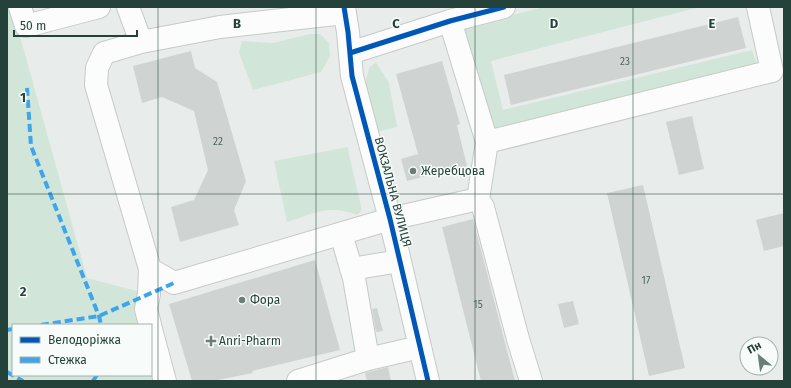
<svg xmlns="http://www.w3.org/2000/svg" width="791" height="388" viewBox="0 0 791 388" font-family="'Fira Sans',sans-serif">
	<rect width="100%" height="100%" fill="#e8edeb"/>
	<path fill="#d1e6d8" d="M 7,7 L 12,7 L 87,278 L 137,291 L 145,325 L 13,325 L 13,375 L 151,375 L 151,349 L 158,381 L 7,381 Z
		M 544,7 L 700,7 L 491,61 L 503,110 L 752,50 L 759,70 L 489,134 L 459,28 Z
		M 310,34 L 320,34 L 329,43 L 330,56 L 321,72 L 253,90 L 239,53 L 242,41 L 273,43 Z
		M 376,62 L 389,83 L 397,127 L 373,133 L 363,94 L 369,68 Z
		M 348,147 L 349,155 L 362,210 L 357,215 C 330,204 314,213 287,222 L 274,161 Z"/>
	<path fill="#cfd4d2" d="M 738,17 L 746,48 L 511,105 L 504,75 Z
		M 191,51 L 195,68 L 217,82 L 246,181 L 234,210 L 239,225 L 180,242 L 171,207 L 194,200 L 208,170 L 194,111 L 162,97 L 142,103 L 133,66 Z
		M 442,61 L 460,124 L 457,125 L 467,166 L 407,181 L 401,159 L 418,154 L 396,74 Z
		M 692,116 L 704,169 L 679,175 L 666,122 Z
		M 643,185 L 685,368 L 649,376 L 607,193 Z
		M 784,213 L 784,246 L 764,251 L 756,220 Z
		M 473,219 L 515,381 L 481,381 L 442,227 Z
		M 315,260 L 340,350 L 252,371 L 253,373 L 213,381 L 192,381 L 169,304 Z
		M 573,301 L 579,324 L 564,328 L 558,304 Z
		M 377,308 L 383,331 L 376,332 L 372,309 Z
		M 388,367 L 391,381 L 367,381 L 365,373 Z"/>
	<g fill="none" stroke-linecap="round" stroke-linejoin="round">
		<defs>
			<path id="minor" d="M 20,7 L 26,26 L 99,7
				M 128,7 L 141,42
				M 344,7 L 348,32 L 352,76 L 390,219 L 428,381
				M 344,13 L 220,27 L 141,42 L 104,53 L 97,68 L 96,85 L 150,269 L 174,283 L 390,219 L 478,199
				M 450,21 L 487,142 L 772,71 L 758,7
				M 350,53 L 450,21 L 504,7
				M 487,142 L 478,199 L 483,207 L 518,339 L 531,381
				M 341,234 L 354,278 L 368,359
				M 150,269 L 149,294 L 146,309 L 150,325
				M 351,269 L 400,261
				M 151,329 L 165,381
				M 298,381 L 368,359 L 420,347"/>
		</defs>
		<use href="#minor" stroke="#c5cac8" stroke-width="24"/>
		<use href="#minor" stroke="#fcfcfc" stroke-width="22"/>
		<path stroke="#3ea4ec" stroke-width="4" stroke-dasharray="8 4" stroke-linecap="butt" d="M 27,88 L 31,146 L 99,316 L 101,325
			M 41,325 L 99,316 L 174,283
			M 7,330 L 13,329
			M 7,372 L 23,381
			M 93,381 L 97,375"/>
		<defs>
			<path id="cycleway" d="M 344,7 L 348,32 L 352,76 L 390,219 L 428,381
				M 350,53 L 450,21 L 504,7"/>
		</defs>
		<use href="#cycleway" stroke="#f7fbf9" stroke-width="8"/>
		<use href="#cycleway" stroke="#0057b8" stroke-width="5"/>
	</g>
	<path fill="none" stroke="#24423a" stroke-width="1" stroke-opacity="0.55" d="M 158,7 L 158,381M 316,7 L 316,381M 475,7 L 475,381M 633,7 L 633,381M 7,194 L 784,194"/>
	<g fill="#697e78" stroke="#f7fbf9" stroke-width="1.5">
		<circle cx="413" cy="171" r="4"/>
		<circle cx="242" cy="300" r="4"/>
		<path d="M209 335h4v4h4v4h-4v4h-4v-4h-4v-4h4z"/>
	</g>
	<g text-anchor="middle" stroke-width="3" stroke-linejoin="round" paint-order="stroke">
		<g font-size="10" fill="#506761">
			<text x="625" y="65">23</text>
			<text x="218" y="145">22</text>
			<text x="646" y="284">17</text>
			<text x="478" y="308">15</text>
		</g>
		<g font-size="12" fill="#24423a" stroke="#f7fbf9" text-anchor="start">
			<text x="421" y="175">Жеребцова</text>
			<text x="250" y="304">Фора</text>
			<text x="219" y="345">Anri-Pharm</text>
		</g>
		<g font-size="12" fill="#24423a" stroke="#f7fbf9">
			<text transform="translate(393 192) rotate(75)" y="4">ВОКЗАЛЬНА ВУЛИЦЯ</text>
		</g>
	</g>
	<g font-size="13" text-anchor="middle" font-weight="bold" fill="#24423a" stroke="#f7fbf9" stroke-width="3" stroke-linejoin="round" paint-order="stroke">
		<text x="237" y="28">B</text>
		<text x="396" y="28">C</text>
		<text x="554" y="28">D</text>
		<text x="712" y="28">E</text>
		<text x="23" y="102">1</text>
		<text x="23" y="296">2</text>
	</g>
	<rect width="791" height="388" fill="none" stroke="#24423a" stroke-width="16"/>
	<rect x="12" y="324" width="140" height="52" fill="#f7fbf9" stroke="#a3b1ad"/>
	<rect x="20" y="337" width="20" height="6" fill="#0057b8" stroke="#a3b1ad"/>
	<text x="48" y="344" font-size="12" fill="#24423a">Велодоріжка</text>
	<rect x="20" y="357" width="20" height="6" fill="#3ea4ec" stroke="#a3b1ad"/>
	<text x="48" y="364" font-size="12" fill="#24423a">Стежка</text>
	<g transform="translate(759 356) rotate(331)"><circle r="19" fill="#f7fbf9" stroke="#a3b1ad"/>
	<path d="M0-3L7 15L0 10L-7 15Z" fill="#697e78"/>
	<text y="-6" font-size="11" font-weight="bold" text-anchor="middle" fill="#24423a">Пн</text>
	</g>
	<path d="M14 30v6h123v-6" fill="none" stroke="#24423a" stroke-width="2"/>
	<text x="20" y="30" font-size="12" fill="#24423a" stroke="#f7fbf9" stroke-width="3" paint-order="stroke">50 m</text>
</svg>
